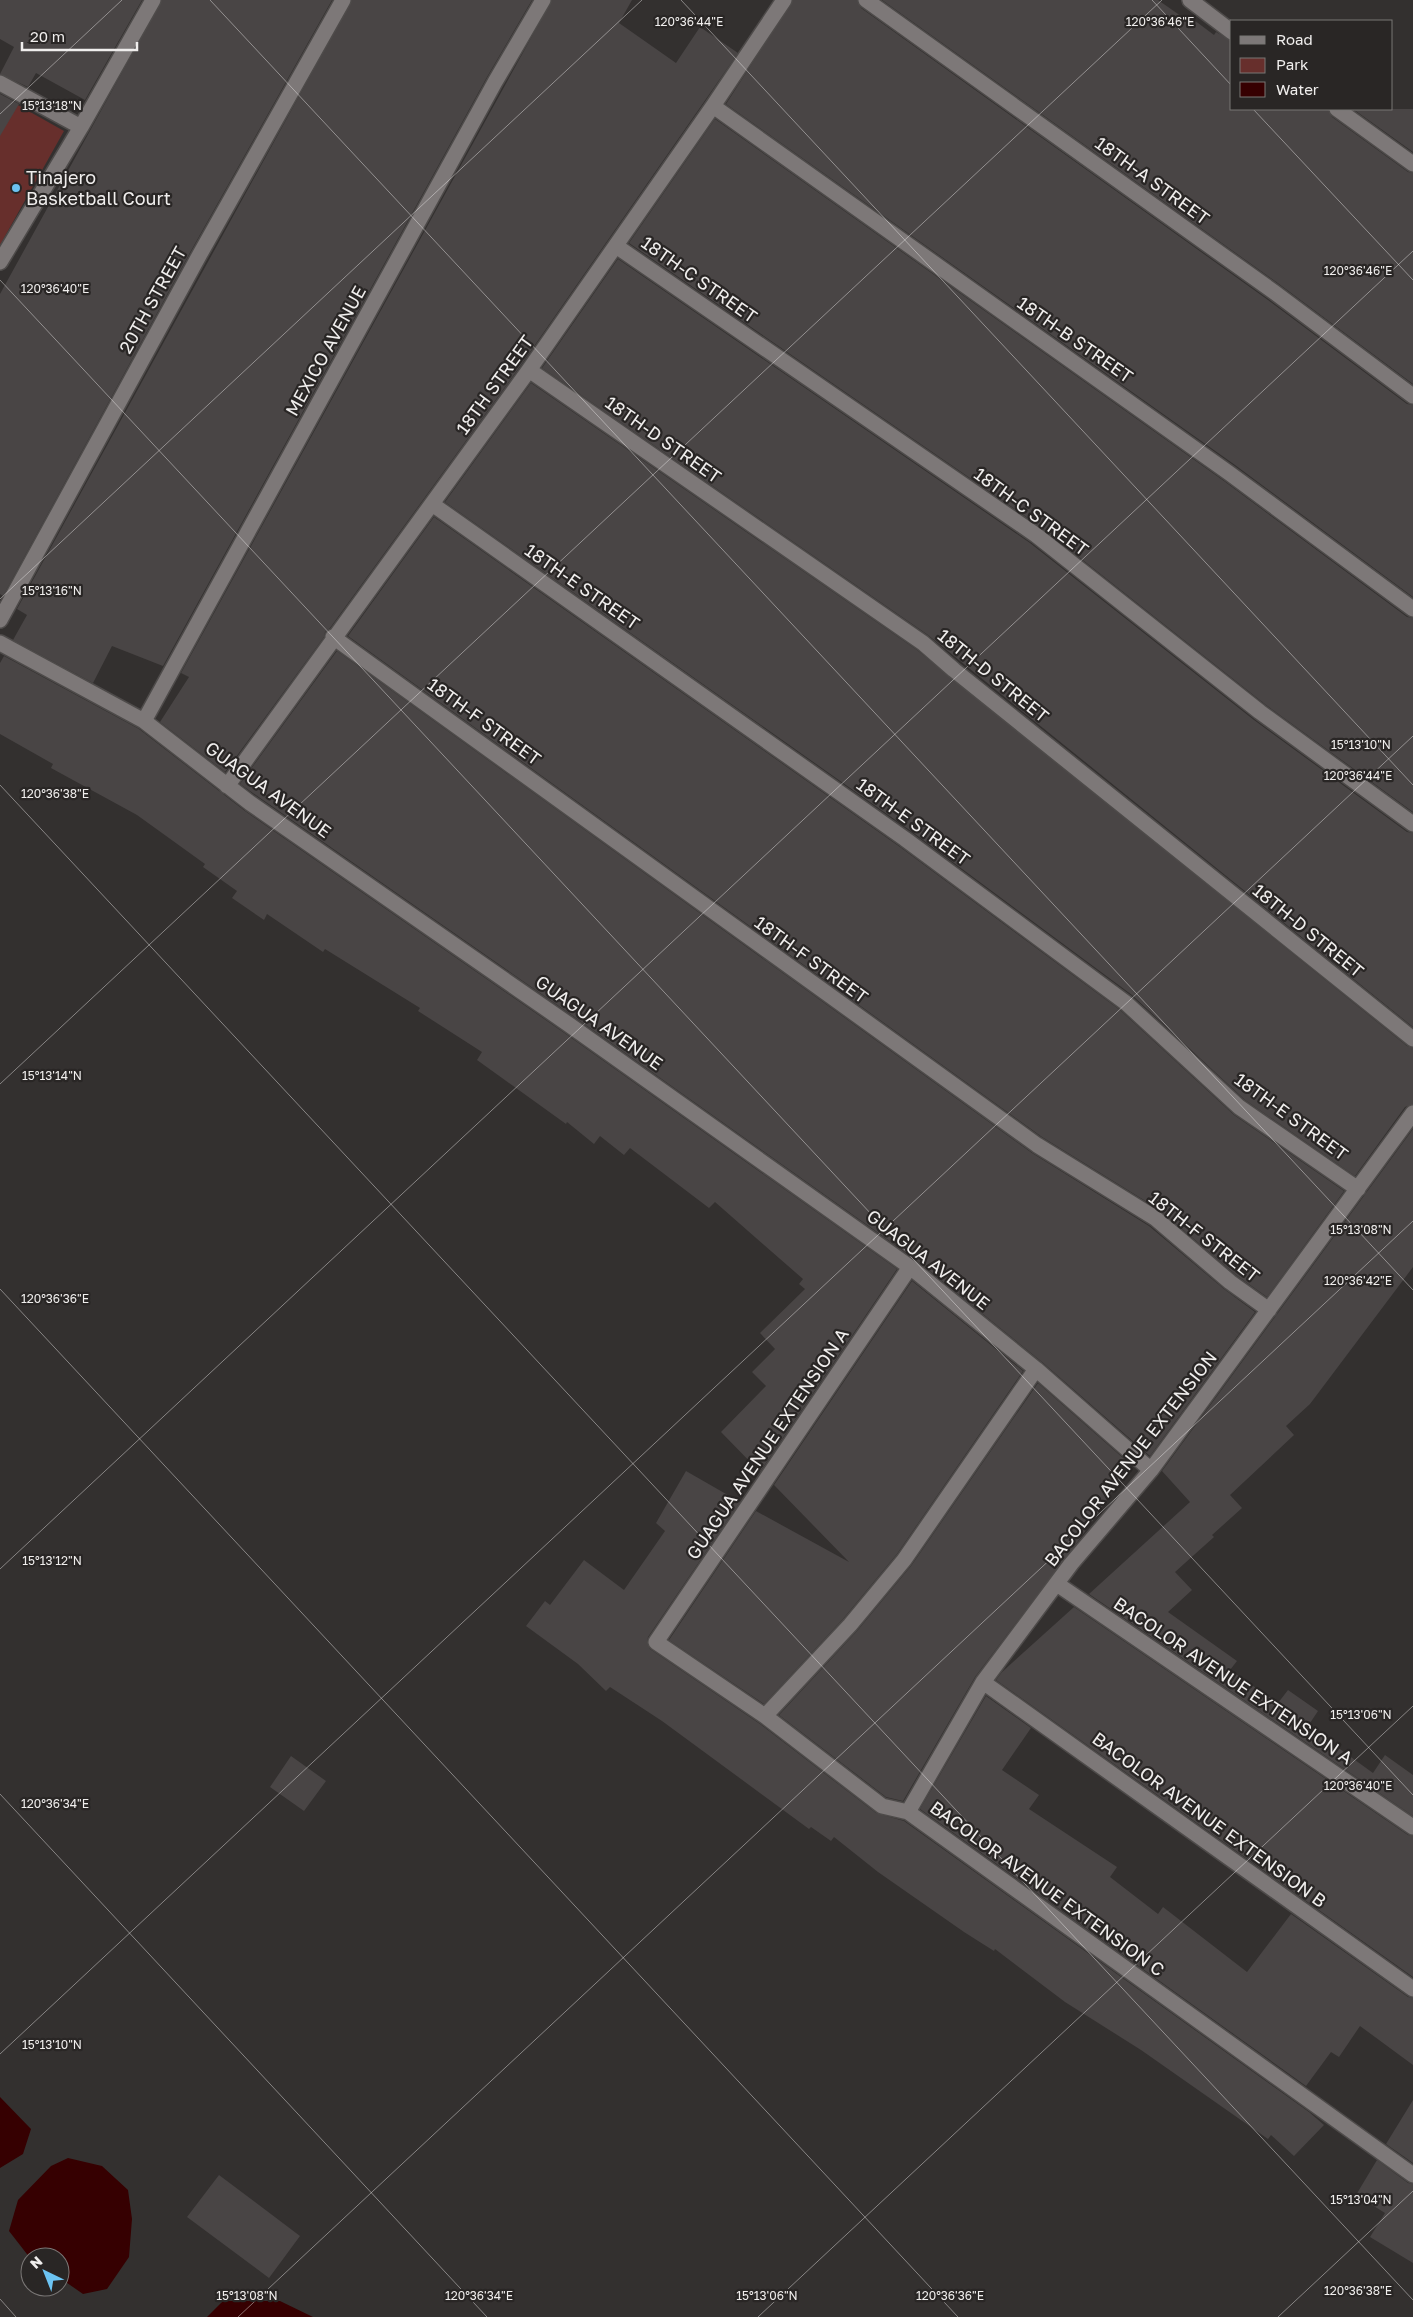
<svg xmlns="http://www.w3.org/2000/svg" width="1413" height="2317" viewBox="0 0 1413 2317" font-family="'Golos Text',sans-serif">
	<rect width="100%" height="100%" fill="#33302f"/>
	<path fill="#672f2c" d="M 0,95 L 64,131 L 0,245 Z"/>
	<path fill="#360001" d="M 0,2097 L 31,2129 L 23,2154 L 0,2168 Z
		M 68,2158 L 102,2166 L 128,2190 L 132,2219 L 129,2257 L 107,2289 L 83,2294 L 60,2278 L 60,2257 L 30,2258 L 9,2231 L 18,2200 L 51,2166 Z
		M 223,2301 L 280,2301 L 313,2317 L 207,2317 Z"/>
	<path fill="#494545" d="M 0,0 L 142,0 L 85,100 L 36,73 L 28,87 L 0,74 L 14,47 L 0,39 Z
		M 162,0 L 332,0 L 192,249 L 3,596 L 0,594 L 0,294 Z
		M 352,0 L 532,0 L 487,77 L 163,666 L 112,646 L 93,683 L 13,640 L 27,615 L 17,609 Z
		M 552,0 L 632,0 L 619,23 L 676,63 L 700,27 L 738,53 L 521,365 L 330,628 L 325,632 L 324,637 L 225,772 L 160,722 L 189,677 L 181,673 Z
		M 793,0 L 857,0 L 861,8 L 1268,300 L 1407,404 L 1413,405 L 1413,597 L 1235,465 L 726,104 Z
		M 882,0 L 1158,0 L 1191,23 L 1194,20 L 1214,35 L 1216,32 L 1232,41 L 1232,109 L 1328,109 L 1332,117 L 1408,172 L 1413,173 L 1413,384 L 1279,284 Z
		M 0,94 L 19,104 L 0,136 Z
		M 1353,109 L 1413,109 L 1413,152 Z
		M 715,119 L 1224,481 L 1407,617 L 1413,618 L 1413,812 L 1266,705 L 1041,527 L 629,243 Z
		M 618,259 L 1030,543 L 1254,720 L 1407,832 L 1413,833 L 1413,1027 L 928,635 L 542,368 Z
		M 531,383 L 917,650 L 1407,1046 L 1413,1048 L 1413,1104 L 1405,1107 L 1355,1176 L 1245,1100 L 1132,995 L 911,831 L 445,502 Z
		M 434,517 L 900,847 L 1120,1010 L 1234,1115 L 1344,1191 L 1267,1297 L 1236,1275 L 1160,1210 L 1042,1137 L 348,636 Z
		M 337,651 L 1032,1153 L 1149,1226 L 1224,1289 L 1255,1312 L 1150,1456 L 1042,1362 L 915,1259 L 573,1016 L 240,784 Z
		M 4,656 L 139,729 L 245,811 L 563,1032 L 897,1269 L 760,1472 L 721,1432 L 766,1386 L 752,1372 L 775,1349 L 760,1333 L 805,1289 L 799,1284 L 803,1279 L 715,1202 L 709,1208 L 630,1148 L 624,1155 L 600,1136 L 594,1144 L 567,1122 L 566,1124 L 477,1060 L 482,1052 L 418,1011 L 420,1008 L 325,949 L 323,952 L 267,914 L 264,920 L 232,898 L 237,891 L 203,867 L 205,864 L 137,815 L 51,768 L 53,764 L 0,734 L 0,663 Z
		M 1413,1129 L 1413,1267 L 1310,1404 L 1286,1426 L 1294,1435 L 1230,1495 L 1242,1508 L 1212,1535 L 1214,1537 L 1175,1572 L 1192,1590 L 1168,1612 L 1237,1661 L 1230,1670 L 1278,1703 L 1288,1690 L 1318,1711 L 1308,1726 L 1373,1773 L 1385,1755 L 1413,1775 L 1413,1816 L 1089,1594 L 1190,1502 L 1162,1471 Z
		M 912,1281 L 1023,1371 L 897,1554 L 843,1619 L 764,1704 L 669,1640 L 756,1511 L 849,1562 L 774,1485 Z
		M 1038,1383 L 1131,1465 L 1079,1540 L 975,1677 L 903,1801 L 886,1797 L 779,1715 L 857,1631 L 911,1566 Z
		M 686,1471 L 740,1502 L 648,1637 L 647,1642 L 650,1649 L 760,1724 L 876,1813 L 904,1821 L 1309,2112 L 1324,2125 L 1294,2156 L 1271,2135 L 1268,2139 L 1141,2050 L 1065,2002 L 995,1949 L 994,1951 L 964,1932 L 878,1872 L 834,1837 L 831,1841 L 811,1827 L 809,1829 L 662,1721 L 610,1687 L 606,1691 L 578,1664 L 526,1626 L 545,1601 L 550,1605 L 584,1560 L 624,1590 L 665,1531 L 656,1523 Z
		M 1074,1607 L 1408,1835 L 1413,1836 L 1413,1977 L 996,1680 L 1002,1672 Z
		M 986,1696 L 1031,1728 L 1002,1770 L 1039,1795 L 1029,1809 L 1117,1867 L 1110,1877 L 1158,1914 L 1163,1907 L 1247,1972 L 1291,1914 L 1408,1997 L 1413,1998 L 1413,2065 L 1360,2026 L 1339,2057 L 1331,2052 L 1306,2086 L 920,1809 Z
		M 291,1756 L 326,1781 L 304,1811 L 270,1787 Z
		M 1413,2100 L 1413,2163 L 1386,2144 Z
		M 1377,2160 L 1408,2183 L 1413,2184 L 1413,2263 L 1370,2237 L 1385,2213 L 1356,2195 Z
		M 219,2175 L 300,2236 L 269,2278 L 187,2217 Z"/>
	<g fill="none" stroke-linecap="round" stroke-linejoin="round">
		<defs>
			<path id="minor" d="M 866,0 L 1274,292 L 1413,396
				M 1190,0 L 1232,32
				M 0,83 L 81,127
				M 713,106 L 1229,473 L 1413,609
				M 1337,109 L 1413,164
				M 616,246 L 1036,535 L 1260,712 L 1413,824
				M 0,262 L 81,127 L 153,0
				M 529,370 L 923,643 L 954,670 L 1413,1039
				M 432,504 L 905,839 L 1126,1003 L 1239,1107 L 1358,1189
				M 0,620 L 200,254 L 343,0
				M 333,637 L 1037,1145 L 1155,1218 L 1230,1282 L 1269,1310
				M 0,643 L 144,721 L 250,803 L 568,1024 L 910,1267 L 1036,1369 L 1151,1470
				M 144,721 L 495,82 L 543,0
				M 227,786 L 529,370 L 713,106 L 784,0
				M 910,1267 L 656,1642 L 765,1716 L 882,1806 L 908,1812 L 1413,2175
				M 1057,1584 L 1413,1827
				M 983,1682 L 1413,1989
				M 765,1716 L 850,1625 L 904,1560 L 1036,1369
				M 908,1812 L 983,1682 L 1071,1564 L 1151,1470 L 1413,1113"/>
		</defs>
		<use href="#minor" stroke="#4e4b4a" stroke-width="18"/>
		<use href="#minor" stroke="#7d7878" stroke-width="15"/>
	</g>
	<path fill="none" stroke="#f0eeed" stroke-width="1" stroke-opacity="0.45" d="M 210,0 L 1413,1290M 681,0 L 1413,785M 1152,0 L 1232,86M 1253,109 L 1413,280M 0,114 L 122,0M 0,280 L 1413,1795M 0,599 L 642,0M 0,785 L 1413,2300M 0,1084 L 1162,0M 0,1289 L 958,2317M 0,1569 L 1413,251M 0,1794 L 487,2317M 0,2054 L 1413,736M 0,2299 L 16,2317M 238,2317 L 1413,1221M 758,2317 L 1413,1706M 1278,2317 L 1413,2191"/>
	<circle fill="#6cc3f2" stroke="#292625" stroke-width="2" cx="16" cy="188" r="5"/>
	<g text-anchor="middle" stroke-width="4.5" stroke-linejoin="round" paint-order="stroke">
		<g font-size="18" fill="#f0eeed" stroke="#292625" text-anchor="start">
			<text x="26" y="184">Tinajero<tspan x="26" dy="21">Basketball Court</tspan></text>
		</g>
		<g font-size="18" fill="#f0eeed" stroke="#292625">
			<text transform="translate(1152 181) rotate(36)" y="6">18TH-A STREET</text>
			<text transform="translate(699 280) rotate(35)" y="6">18TH-C STREET</text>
			<text transform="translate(153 300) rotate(-61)" y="6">20TH STREET</text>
			<text transform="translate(1075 340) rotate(35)" y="6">18TH-B STREET</text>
			<text transform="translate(326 351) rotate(-61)" y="6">MEXICO AVENUE</text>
			<text transform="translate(495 385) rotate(-54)" y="6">18TH STREET</text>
			<text transform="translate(663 440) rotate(35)" y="6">18TH-D STREET</text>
			<text transform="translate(1031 512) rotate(36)" y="6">18TH-C STREET</text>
			<text transform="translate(582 587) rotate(35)" y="6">18TH-E STREET</text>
			<text transform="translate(993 676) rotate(39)" y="6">18TH-D STREET</text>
			<text transform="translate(484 722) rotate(36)" y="6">18TH-F STREET</text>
			<text transform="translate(268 790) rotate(36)" y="6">GUAGUA AVENUE</text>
			<text transform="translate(913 822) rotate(36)" y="6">18TH-E STREET</text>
			<text transform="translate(1308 931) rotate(39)" y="6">18TH-D STREET</text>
			<text transform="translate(811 960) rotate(36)" y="6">18TH-F STREET</text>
			<text transform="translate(599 1023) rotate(35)" y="6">GUAGUA AVENUE</text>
			<text transform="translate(1291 1117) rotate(36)" y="6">18TH-E STREET</text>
			<text transform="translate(1204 1237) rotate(38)" y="6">18TH-F STREET</text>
			<text transform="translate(928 1260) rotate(38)" y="6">GUAGUA AVENUE</text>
			<text transform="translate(768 1444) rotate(-56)" y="6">GUAGUA AVENUE EXTENSION A</text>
			<text transform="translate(1131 1459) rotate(-52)" y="6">BACOLOR AVENUE EXTENSION</text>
			<text transform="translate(1233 1681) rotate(34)" y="6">BACOLOR AVENUE EXTENSION A</text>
			<text transform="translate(1209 1820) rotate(36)" y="6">BACOLOR AVENUE EXTENSION B</text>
			<text transform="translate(1047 1889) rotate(36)" y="6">BACOLOR AVENUE EXTENSION C</text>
		</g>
	</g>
	<g font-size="12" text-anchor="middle" fill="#f0eeed" stroke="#292625" stroke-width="4.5" stroke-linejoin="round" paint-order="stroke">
		<text x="689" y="26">120°36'44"E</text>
		<text x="1160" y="26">120°36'46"E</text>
		<text x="52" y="110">15°13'18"N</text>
		<text x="1358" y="275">120°36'46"E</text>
		<text x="55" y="293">120°36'40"E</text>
		<text x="52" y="595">15°13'16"N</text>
		<text x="1361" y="749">15°13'10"N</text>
		<text x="1358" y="780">120°36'44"E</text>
		<text x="55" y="798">120°36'38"E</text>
		<text x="52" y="1080">15°13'14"N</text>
		<text x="1361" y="1234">15°13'08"N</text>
		<text x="1358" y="1285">120°36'42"E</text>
		<text x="55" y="1303">120°36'36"E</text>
		<text x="52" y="1565">15°13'12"N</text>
		<text x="1361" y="1719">15°13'06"N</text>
		<text x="1358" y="1790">120°36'40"E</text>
		<text x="55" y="1808">120°36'34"E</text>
		<text x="52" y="2049">15°13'10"N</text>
		<text x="1361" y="2204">15°13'04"N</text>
		<text x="1358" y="2295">120°36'38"E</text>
		<text x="479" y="2300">120°36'34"E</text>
		<text x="950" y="2300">120°36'36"E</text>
		<text x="247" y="2300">15°13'08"N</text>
		<text x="767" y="2300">15°13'06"N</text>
	</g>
	<rect x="1230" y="20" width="162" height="90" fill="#292625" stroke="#797675"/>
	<rect x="1240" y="36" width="25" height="8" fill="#7d7878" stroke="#797675"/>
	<text x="1276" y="45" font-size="15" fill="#f0eeed">Road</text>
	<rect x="1240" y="58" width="25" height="15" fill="#672f2c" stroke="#797675"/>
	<text x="1276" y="70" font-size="15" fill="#f0eeed">Park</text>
	<rect x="1240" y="82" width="25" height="15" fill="#360001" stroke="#797675"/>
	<text x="1276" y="95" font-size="15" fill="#f0eeed">Water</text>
	<g transform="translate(45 2272) rotate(317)"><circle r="24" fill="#292625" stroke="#797675"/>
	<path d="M0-4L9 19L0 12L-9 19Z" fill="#6cc3f2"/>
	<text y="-8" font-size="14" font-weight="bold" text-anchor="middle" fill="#f0eeed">N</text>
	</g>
	<path d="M22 42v8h115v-8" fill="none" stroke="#f0eeed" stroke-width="2.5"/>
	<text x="30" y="42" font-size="15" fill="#f0eeed" stroke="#292625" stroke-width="4" paint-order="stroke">20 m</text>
</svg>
